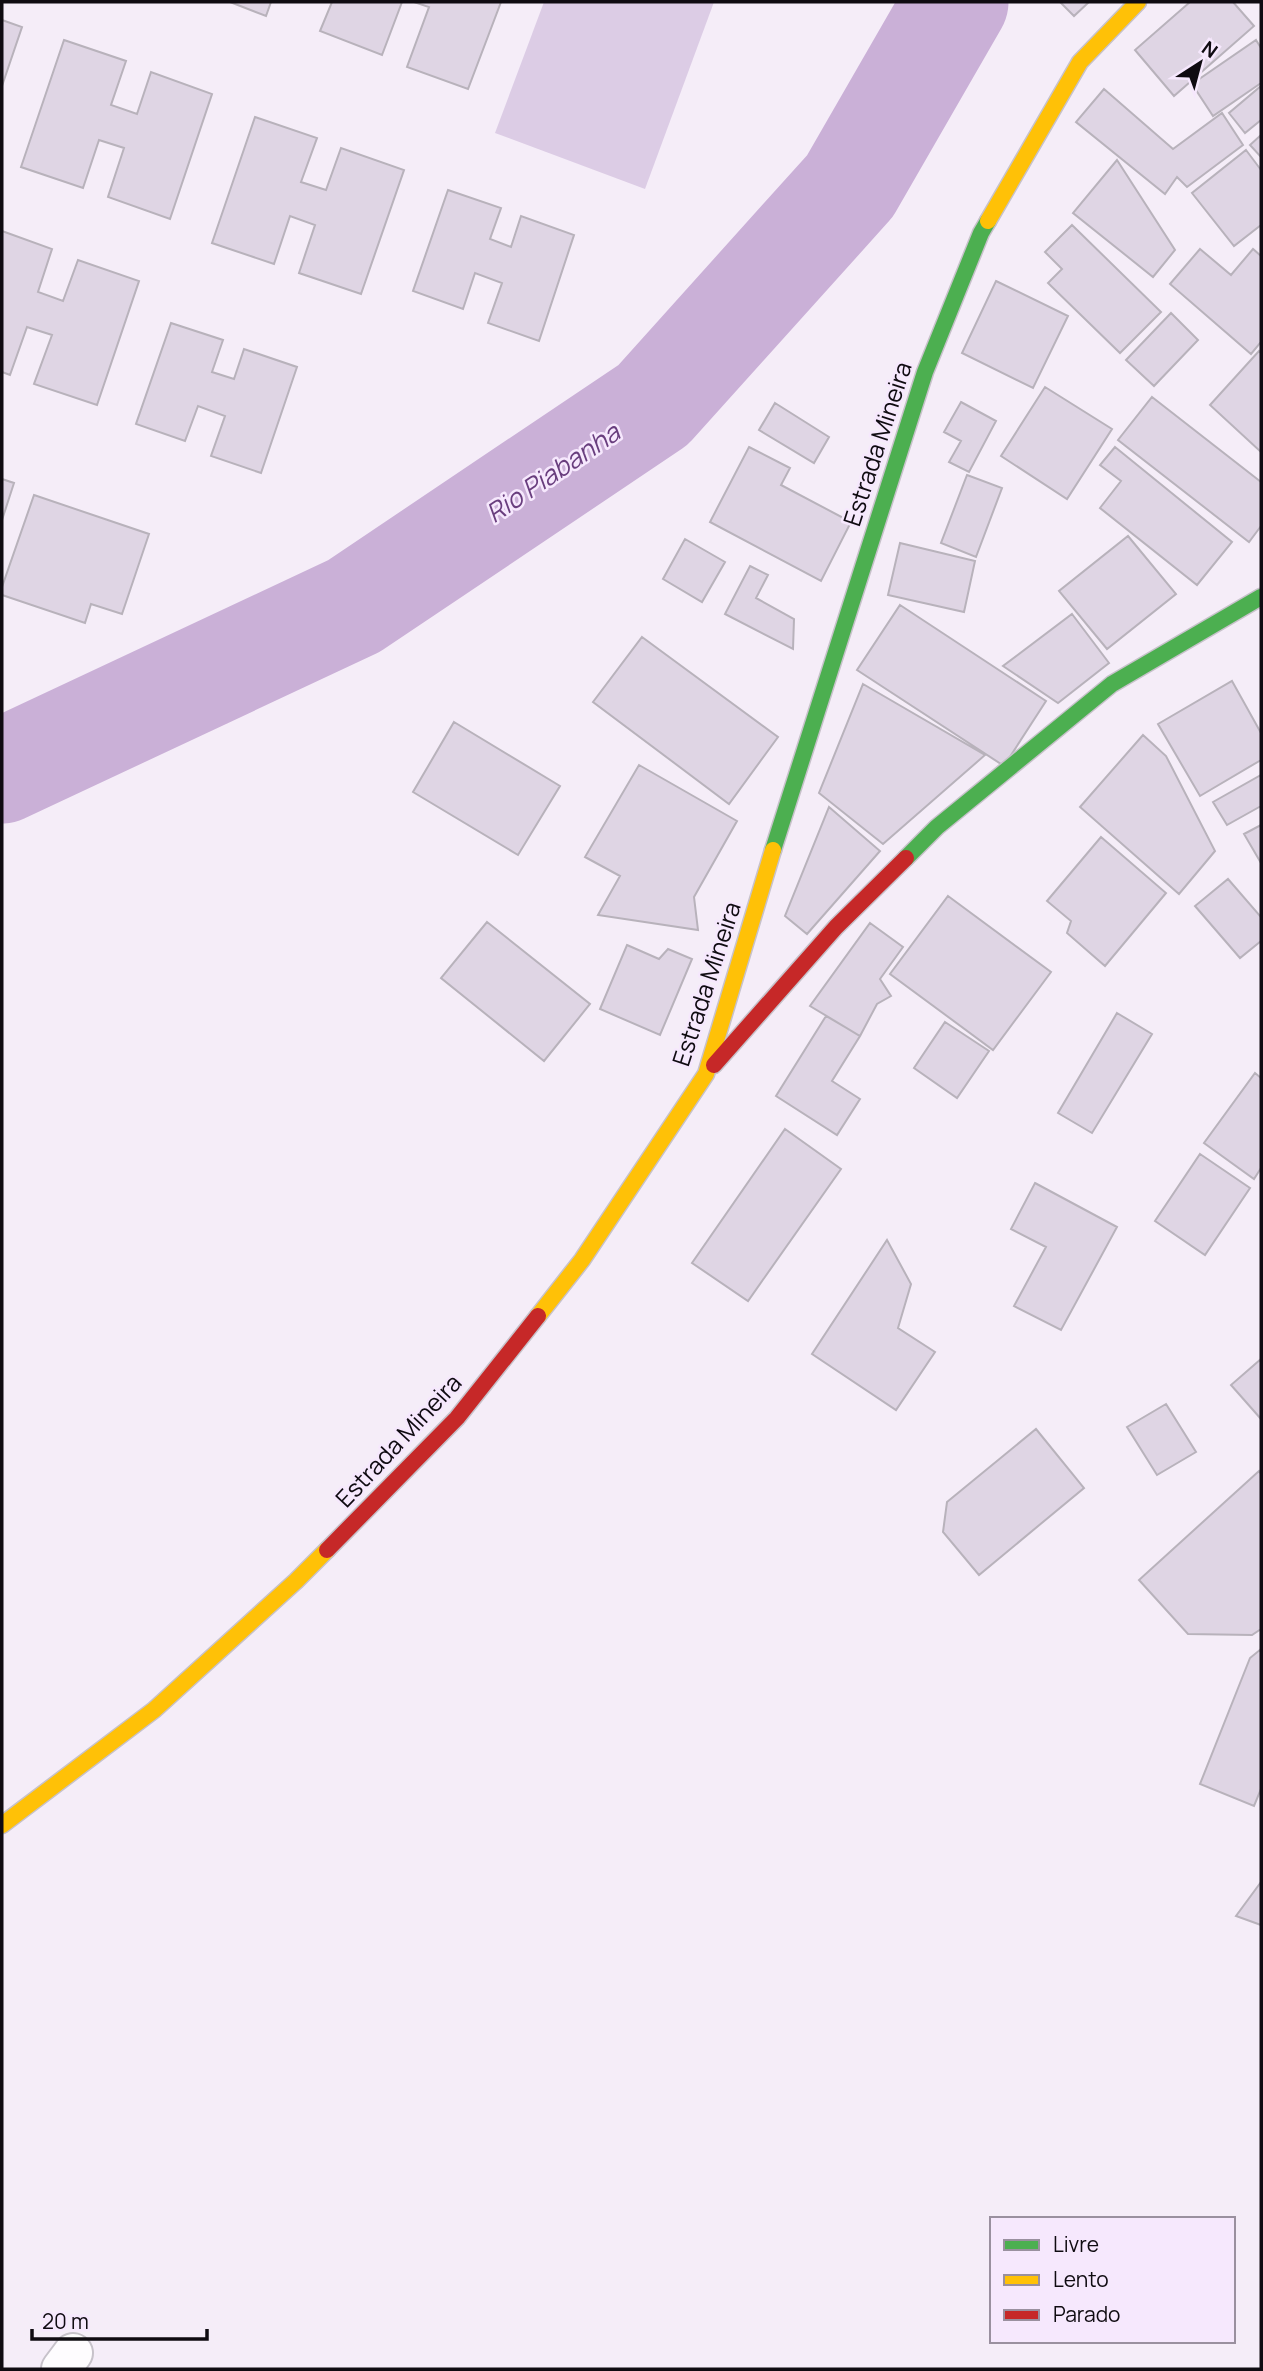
<svg xmlns="http://www.w3.org/2000/svg" width="1263" height="2371" viewBox="0 0 1263 2371" font-family="Manrope,sans-serif">
	<rect width="100%" height="100%" fill="#f5edf8"/>
	<path fill="#dccce5" d="M 544,2 L 714,2 L 645,189 L 495,133 Z"/>
	<g fill="none" stroke-linecap="round" stroke-linejoin="round">
		<path stroke="#cab0d7" stroke-width="105" d="M 2,771 L 354,606 L 653,405 L 850,186 L 956,2"/>
	</g>
	<path fill="#dfd5e4" stroke="#b8b2bb" stroke-width="2" d="M 230,2 L 271,2 L 266,16 Z
		M 332,2 L 402,2 L 382,55 L 320,31 Z
		M 414,2 L 501,2 L 468,89 L 407,67 L 429,7 Z
		M 1060,2 L 1089,2 L 1074,16 Z
		M 1190,2 L 1233,2 L 1254,26 L 1174,96 L 1135,50 Z
		M 2,20 L 22,27 L 2,86 Z
		M 64,40 L 126,61 L 111,105 L 137,114 L 151,72 L 212,94 L 170,219 L 108,197 L 124,148 L 99,140 L 83,188 L 21,167 Z
		M 1256,40 L 1261,48 L 1261,83 L 1213,116 L 1192,84 Z
		M 1261,86 L 1261,120 L 1245,133 L 1229,113 Z
		M 1104,89 L 1173,149 L 1222,113 L 1243,145 L 1187,187 L 1177,177 L 1165,194 L 1076,122 Z
		M 255,117 L 317,138 L 301,182 L 326,190 L 341,148 L 404,170 L 361,294 L 299,273 L 315,225 L 290,216 L 274,264 L 212,243 Z
		M 1261,135 L 1261,157 L 1250,145 Z
		M 1246,150 L 1261,170 L 1261,225 L 1234,246 L 1192,193 Z
		M 1117,160 L 1175,250 L 1153,277 L 1073,213 Z
		M 448,190 L 501,208 L 490,239 L 511,247 L 521,216 L 574,235 L 539,341 L 488,323 L 502,283 L 475,273 L 463,309 L 413,291 Z
		M 1072,225 L 1161,312 L 1120,353 L 1048,283 L 1062,269 L 1045,252 Z
		M 2,231 L 52,249 L 38,292 L 63,301 L 78,260 L 139,281 L 97,405 L 34,384 L 52,335 L 27,327 L 10,375 L 2,372 Z
		M 1200,249 L 1231,275 L 1253,249 L 1261,256 L 1261,342 L 1251,354 L 1170,284 Z
		M 996,281 L 1068,316 L 1033,388 L 962,353 Z
		M 1171,313 L 1198,340 L 1154,386 L 1126,360 Z
		M 171,323 L 223,340 L 212,372 L 234,379 L 244,349 L 297,367 L 261,473 L 211,456 L 225,416 L 198,406 L 185,441 L 136,424 Z
		M 1259,351 L 1261,353 L 1261,452 L 1210,405 Z
		M 1045,387 L 1112,429 L 1067,499 L 1001,456 Z
		M 1152,397 L 1261,482 L 1261,526 L 1249,542 L 1118,440 Z
		M 961,402 L 996,421 L 969,472 L 949,462 L 961,441 L 944,432 Z
		M 775,403 L 829,437 L 814,463 L 759,430 Z
		M 749,447 L 790,468 L 781,485 L 851,522 L 821,581 L 710,522 Z
		M 1115,447 L 1232,542 L 1197,585 L 1100,508 L 1121,481 L 1100,465 Z
		M 967,475 L 1002,488 L 976,557 L 941,543 Z
		M 2,479 L 14,483 L 2,520 Z
		M 34,495 L 149,534 L 122,614 L 91,604 L 85,623 L 2,595 L 2,587 Z
		M 1128,536 L 1176,594 L 1107,649 L 1059,591 Z
		M 685,539 L 725,562 L 702,602 L 663,579 Z
		M 900,543 L 975,561 L 964,612 L 888,595 Z
		M 750,566 L 768,575 L 756,598 L 794,619 L 793,649 L 725,614 Z
		M 900,605 L 1046,701 L 1004,766 L 857,670 Z
		M 1072,614 L 1109,663 L 1058,703 L 1003,666 Z
		M 642,637 L 778,737 L 729,804 L 593,702 Z
		M 1232,681 L 1261,733 L 1261,760 L 1200,796 L 1158,724 Z
		M 863,684 L 985,755 L 883,844 L 819,793 Z
		M 454,722 L 560,786 L 518,855 L 413,792 Z
		M 1143,735 L 1166,756 L 1215,851 L 1179,894 L 1080,807 Z
		M 639,765 L 737,821 L 694,897 L 698,930 L 598,915 L 620,876 L 585,857 Z
		M 1261,775 L 1261,806 L 1227,825 L 1213,802 Z
		M 829,807 L 880,851 L 807,934 L 785,916 Z
		M 1261,825 L 1261,863 L 1244,834 Z
		M 1101,837 L 1166,893 L 1105,966 L 1067,933 L 1071,921 L 1047,901 Z
		M 1228,879 L 1261,917 L 1261,941 L 1240,958 L 1195,906 Z
		M 948,896 L 1051,972 L 993,1050 L 890,974 Z
		M 487,922 L 590,1004 L 544,1061 L 441,978 Z
		M 870,923 L 903,947 L 880,979 L 891,996 L 877,1004 L 860,1036 L 810,1006 Z
		M 627,945 L 659,959 L 668,949 L 692,959 L 660,1035 L 600,1009 Z
		M 1117,1013 L 1152,1034 L 1092,1133 L 1058,1113 Z
		M 826,1016 L 860,1036 L 832,1081 L 860,1099 L 837,1135 L 776,1096 Z
		M 945,1022 L 989,1051 L 957,1098 L 914,1068 Z
		M 1255,1073 L 1261,1078 L 1261,1168 L 1254,1179 L 1204,1143 Z
		M 785,1129 L 841,1169 L 748,1301 L 692,1263 Z
		M 1200,1154 L 1250,1188 L 1205,1255 L 1155,1221 Z
		M 1035,1183 L 1117,1227 L 1061,1330 L 1014,1306 L 1046,1247 L 1011,1229 Z
		M 887,1240 L 911,1284 L 898,1328 L 935,1352 L 896,1410 L 812,1354 Z
		M 1261,1359 L 1261,1419 L 1231,1385 Z
		M 1166,1404 L 1196,1452 L 1157,1475 L 1127,1427 Z
		M 1036,1429 L 1084,1488 L 979,1575 L 943,1532 L 947,1502 Z
		M 1259,1471 L 1261,1474 L 1261,1629 L 1252,1635 L 1188,1634 L 1139,1580 Z
		M 1261,1649 L 1261,1789 L 1254,1806 L 1200,1784 L 1250,1658 Z
		M 1261,1882 L 1261,1925 L 1236,1916 Z"/>
	<g fill="none" stroke-linecap="round" stroke-linejoin="round">
		<defs>
			<path id="street" d="M 61,2369 L 73,2353"/>
			<path id="fast" d="M 773,850 L 925,372 L 981,233 L 988,221
				M 906,858 L 937,827 L 1112,684 L 1261,597"/>
			<path id="slow" d="M 988,221 L 1080,62 L 1138,2
				M 538,1316 L 582,1260 L 706,1074 L 773,850
				M 2,1825 L 154,1710 L 296,1581 L 327,1550"/>
			<path id="jam" d="M 714,1065 L 836,927 L 906,858
				M 327,1550 L 457,1418 L 538,1316"/>
		</defs>
		<use href="#street" stroke="#c7c2ca" stroke-width="42"/>
		<use href="#fast" stroke="#c7c2ca" stroke-width="19"/>
		<use href="#slow" stroke="#c7c2ca" stroke-width="19"/>
		<use href="#jam" stroke="#c7c2ca" stroke-width="19"/>
		<use href="#street" stroke="#fefcfe" stroke-width="38"/>
		<use href="#fast" stroke="#4caf50" stroke-width="16"/>
		<use href="#slow" stroke="#ffc107" stroke-width="16"/>
		<use href="#jam" stroke="#c62828" stroke-width="16"/>
	</g>
	<g text-anchor="middle" stroke-width="5" stroke-linejoin="round" paint-order="stroke">
		<g font-size="24" fill="#0f0b11" stroke="#f6e8fd">
			<text transform="translate(878 444) rotate(-72)" y="8">Estrada Mineira</text>
			<text transform="translate(707 984) rotate(-72)" y="8">Estrada Mineira</text>
			<text transform="translate(399 1441) rotate(-47)" y="8">Estrada Mineira</text>
		</g>
		<g font-size="26" font-style="italic" fill="#693e7e" stroke="#f6e8fd">
			<text transform="translate(553 473) rotate(-34)" y="9">Rio Piabanha</text>
		</g>
	</g>
	<rect width="1263" height="2371" fill="none" stroke="#0f0b11" stroke-width="7"/>
	<rect x="990" y="2217" width="245" height="126" fill="#f6e8fd" stroke="#9a909f" stroke-width="2"/>
	<rect x="1004" y="2240" width="35" height="10" fill="#4caf50" stroke="#9a909f" stroke-width="2"/>
	<text x="1053" y="2252" font-size="21" fill="#0f0b11">Livre</text>
	<rect x="1004" y="2275" width="35" height="10" fill="#ffc107" stroke="#9a909f" stroke-width="2"/>
	<text x="1053" y="2287" font-size="21" fill="#0f0b11">Lento</text>
	<rect x="1004" y="2310" width="35" height="10" fill="#c62828" stroke="#9a909f" stroke-width="2"/>
	<text x="1053" y="2322" font-size="21" fill="#0f0b11">Parado</text>
	<g transform="translate(1200 63) rotate(36)" stroke="#f6e8fd" stroke-width="5" paint-order="stroke">
	<path d="M0-5L12 26L0 18L-12 26Z" fill="#0f0b11"/>
	<text y="-10" font-size="19" font-weight="bold" text-anchor="middle" fill="#0f0b11">N</text>
	</g>
	<path d="M32 2329v10h175v-10" fill="none" stroke="#0f0b11" stroke-width="3.5"/>
	<text x="42" y="2329" font-size="21" fill="#0f0b11" stroke="#f6e8fd" stroke-width="5" paint-order="stroke">20 m</text>
</svg>
